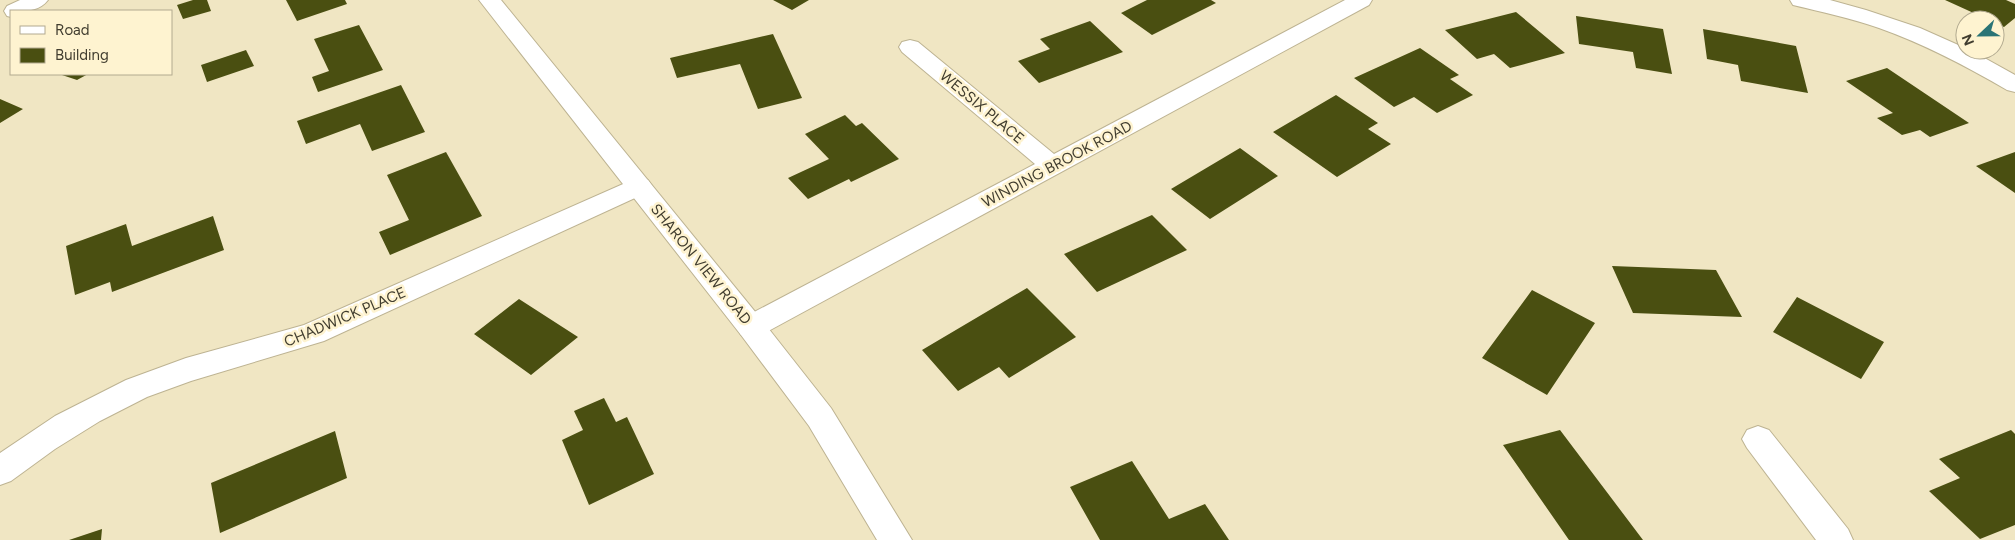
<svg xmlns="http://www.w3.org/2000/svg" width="2015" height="540" viewBox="0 0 2015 540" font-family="Figtree,sans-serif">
	<rect width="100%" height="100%" fill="#f0e6c3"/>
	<path fill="#4a4f11" d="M 193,0 L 207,0 L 211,11 L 183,19 L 177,5 Z
		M 286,0 L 345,0 L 347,4 L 297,21 Z
		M 773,0 L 809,0 L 792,10 Z
		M 1147,0 L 1211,0 L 1216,3 L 1152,35 L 1121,13 Z
		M 1945,0 L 2006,0 L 2015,4 L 2015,18 L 2004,27 L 1995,23 L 1995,20 L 1989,20 Z
		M 1516,12 L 1565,53 L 1510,68 L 1494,54 L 1477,59 L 1445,30 Z
		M 1576,16 L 1663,29 L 1672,74 L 1636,68 L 1633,52 L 1579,44 Z
		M 1090,21 L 1123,52 L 1039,83 L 1018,61 L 1050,49 L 1040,39 Z
		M 359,25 L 383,70 L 318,92 L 312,77 L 329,71 L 314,39 Z
		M 1703,29 L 1796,46 L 1808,93 L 1741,81 L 1738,65 L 1707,59 Z
		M 773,34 L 802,98 L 758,109 L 740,64 L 677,78 L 670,58 Z
		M 1420,48 L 1459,75 L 1450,79 L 1473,95 L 1437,113 L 1414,97 L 1394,107 L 1354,78 Z
		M 246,50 L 254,66 L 207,82 L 201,65 Z
		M 1887,68 L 1969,123 L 1930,137 L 1920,130 L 1902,135 L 1877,118 L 1893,113 L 1846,81 Z
		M 59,74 L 88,74 L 77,80 Z
		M 401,85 L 425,132 L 372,151 L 360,124 L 306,144 L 297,121 Z
		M 1336,95 L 1378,123 L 1368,129 L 1391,144 L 1337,177 L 1273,132 Z
		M 0,99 L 23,109 L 0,123 Z
		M 845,115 L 856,126 L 862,123 L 899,159 L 851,182 L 849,179 L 808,199 L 788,178 L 829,159 L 805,134 Z
		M 1240,148 L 1278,176 L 1210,219 L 1171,189 Z
		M 446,152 L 482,216 L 390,255 L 379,232 L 409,220 L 387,175 Z
		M 2015,152 L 2015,193 L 1976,166 Z
		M 1152,215 L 1187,250 L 1097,292 L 1064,254 Z
		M 213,216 L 224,250 L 112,292 L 110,282 L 75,295 L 66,246 L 126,224 L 132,246 Z
		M 1612,266 L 1716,270 L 1742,317 L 1633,313 Z
		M 1027,288 L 1076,337 L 1009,378 L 999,367 L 958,391 L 922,350 Z
		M 1532,290 L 1595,323 L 1547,395 L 1482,358 Z
		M 1797,297 L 1884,342 L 1861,379 L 1773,332 Z
		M 519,299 L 578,337 L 531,375 L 474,334 Z
		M 604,398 L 616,422 L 627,417 L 654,474 L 589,505 L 562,440 L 583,430 L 574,411 Z
		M 1560,430 L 1643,540 L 1569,540 L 1503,445 Z
		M 2011,430 L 2015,434 L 2015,525 L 1980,539 L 1929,491 L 1960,478 L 1939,459 Z
		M 335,431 L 347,478 L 220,533 L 211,483 Z
		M 1132,461 L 1169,519 L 1205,504 L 1229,540 L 1100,540 L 1070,487 Z
		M 102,529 L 101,540 L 69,540 Z"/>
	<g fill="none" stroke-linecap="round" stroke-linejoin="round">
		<defs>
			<path id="minor" d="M 20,0 L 48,0 C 39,12 25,11 11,11 L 11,17 L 7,16 L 4,11 L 7,6 Z
				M 1345,0 L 1372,0 L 1369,5 L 761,335 L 751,338 L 741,335 L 737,327 L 741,319 L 1035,164 L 902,52 L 899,47 L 902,42 L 910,40 L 918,42 L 1054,154 Z
				M 1790,0 L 1830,0 L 1866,10 L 1920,28 L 1965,48 L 1965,50 L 1972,51 L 2015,75 L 2015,92 L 2007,90 C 1966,66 1924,44 1879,28 C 1851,18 1822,12 1793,5 Z
				M 639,177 L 648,180 L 652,186 L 648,192 L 324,341 L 191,381 L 147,397 L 100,421 L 55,449 L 11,481 L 0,485 L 0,453 L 55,416 L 126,380 L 186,358 L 304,325 Z
				M 1758,426 L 1769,430 L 1848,529 L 1853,540 L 1816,540 L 1747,448 L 1742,439 L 1747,430 Z"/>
			<path id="tertiary" d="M 479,0 L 501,0 L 761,319 L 831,408 L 912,540 L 877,540 L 809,426 L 741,335 Z"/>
		</defs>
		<use href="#minor" stroke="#bdb392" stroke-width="2"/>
		<use href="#tertiary" stroke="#bdb392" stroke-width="2"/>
		<use href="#minor" fill="#fff" fill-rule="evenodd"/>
		<use href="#tertiary" fill="#fff" fill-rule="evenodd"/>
	</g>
	<g text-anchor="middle" stroke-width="5" stroke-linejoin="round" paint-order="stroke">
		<g font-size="15" fill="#413d2f" stroke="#fef3d0">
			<text transform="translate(982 107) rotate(40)" y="5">WESSIX PLACE</text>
			<text transform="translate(1057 164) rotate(-28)" y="5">WINDING BROOK ROAD</text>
			<text transform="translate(701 264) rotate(51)" y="5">SHARON VIEW ROAD</text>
			<text transform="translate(345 317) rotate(-23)" y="5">CHADWICK PLACE</text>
		</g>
	</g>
	<rect x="10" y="10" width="162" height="65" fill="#fef3d0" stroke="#b2aa90"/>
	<rect x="20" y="26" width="25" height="8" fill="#ffffff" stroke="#b2aa90"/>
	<text x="55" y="35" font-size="15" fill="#413d2f">Road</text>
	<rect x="20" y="48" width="25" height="15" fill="#4a4f11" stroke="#b2aa90"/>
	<text x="55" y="60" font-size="15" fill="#413d2f">Building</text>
	<g transform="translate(1980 35) rotate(248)"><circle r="24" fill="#fef3d0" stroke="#b2aa90"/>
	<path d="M0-4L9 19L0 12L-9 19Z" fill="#2a7476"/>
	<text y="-8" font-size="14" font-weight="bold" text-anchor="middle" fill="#413d2f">N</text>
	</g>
</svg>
